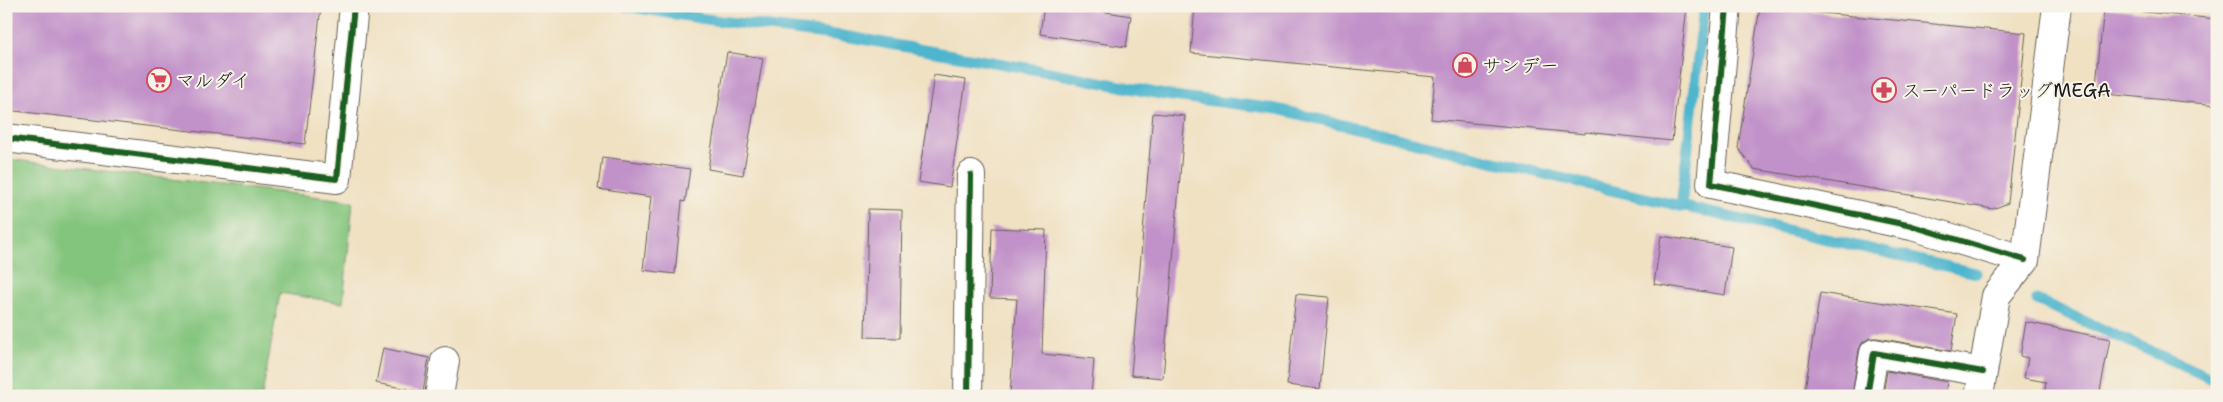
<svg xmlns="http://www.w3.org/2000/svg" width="2223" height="402" viewBox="0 0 2223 402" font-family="'Shantell Sans','Klee One',sans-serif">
	<rect width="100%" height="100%" fill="#f7f3e8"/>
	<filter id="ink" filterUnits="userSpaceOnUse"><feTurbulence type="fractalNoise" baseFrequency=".02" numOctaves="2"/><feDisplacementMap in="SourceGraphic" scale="10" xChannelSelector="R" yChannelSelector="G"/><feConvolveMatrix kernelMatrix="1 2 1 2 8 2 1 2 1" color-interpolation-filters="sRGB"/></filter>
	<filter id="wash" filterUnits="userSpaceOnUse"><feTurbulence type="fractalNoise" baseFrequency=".0096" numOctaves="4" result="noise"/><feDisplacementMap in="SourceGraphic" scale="20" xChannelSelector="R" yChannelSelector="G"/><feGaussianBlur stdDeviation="1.12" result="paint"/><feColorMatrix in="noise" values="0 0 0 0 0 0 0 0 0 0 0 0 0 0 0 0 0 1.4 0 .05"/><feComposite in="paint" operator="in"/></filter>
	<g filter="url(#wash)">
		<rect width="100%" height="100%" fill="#f0e1c3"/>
		<path fill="#83c57d" stroke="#50704c" d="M 6,159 L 353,201 L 343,303 L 280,293 L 262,396 L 6,396 Z"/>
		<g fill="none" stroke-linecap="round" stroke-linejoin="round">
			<path stroke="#4eb5cd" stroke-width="11" d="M 626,6 L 705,19 L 850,37 L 1055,73 L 1165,95 L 1277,109 L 1606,189 L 1976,273
				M 1681,207 L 1704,6
				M 2037,300 L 2217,381"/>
		</g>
		<g id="blocks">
			<path fill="#c191c9" d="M 11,6 L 321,6 L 305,144 L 6,110 L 6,50 Z
				M 1044,6 L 1070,6 L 1131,16 L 1126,47 L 1040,34 Z
				M 1195,6 L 1687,6 L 1672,141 L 1585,132 L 1585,134 L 1431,119 L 1435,77 L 1191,53 Z
				M 1760,7 L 2026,33 L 2008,203 L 1993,209 L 1754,169 L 1738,148 Z
				M 2104,8 L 2217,19 L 2217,105 L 2095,93 Z
				M 727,52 L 763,58 L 743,175 L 708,169 Z
				M 934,75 L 966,80 L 950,187 L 918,182 Z
				M 1153,113 L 1185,116 L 1163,378 L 1131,375 Z
				M 602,157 L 690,169 L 685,202 L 682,201 L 675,274 L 643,270 L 651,197 L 598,189 Z
				M 868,209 L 902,210 L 900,338 L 865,337 Z
				M 992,228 L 1046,230 L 1042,354 L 1094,359 L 1091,396 L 1010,396 L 1017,299 L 990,298 Z
				M 1661,236 L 1732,247 L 1725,295 L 1654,284 Z
				M 1820,293 L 1957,314 L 1951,351 L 1877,338 L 1869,338 L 1862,343 L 1859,350 L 1852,396 L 1804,396 Z
				M 1296,294 L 1329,297 L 1320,389 L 1287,385 Z
				M 2026,322 L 2110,339 L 2099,396 L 2044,396 L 2046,382 L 2024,378 L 2028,358 L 2020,356 Z
				M 383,348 L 429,358 L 423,392 L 376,383 Z
				M 1887,371 L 1947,382 L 1945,396 L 1883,396 Z"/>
		</g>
	</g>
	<g filter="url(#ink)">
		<use href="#blocks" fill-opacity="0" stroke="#666156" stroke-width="1"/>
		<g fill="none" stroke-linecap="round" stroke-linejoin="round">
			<defs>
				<path id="street" d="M 1727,6 L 1711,184 L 1912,226 L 2025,260
					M 6,138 L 337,179 L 354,6
					M 439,396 L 445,361
					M 968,396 L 971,175
					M 1867,396 L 1874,353 L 1983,372
					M 1979,396 L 1996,296 L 2025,260 L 2057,6"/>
			</defs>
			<use href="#street" stroke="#666156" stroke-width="30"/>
			<use href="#street" stroke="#fff" stroke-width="28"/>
			<defs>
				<path id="cycleway" d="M 1727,6 L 1711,184 L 1912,226 L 2025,260
					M 6,138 L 337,179 L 354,6
					M 968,396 L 971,175
					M 1867,396 L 1874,353 L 1983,372"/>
			</defs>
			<use href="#cycleway" stroke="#f7f3e8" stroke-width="9"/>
			<use href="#cycleway" stroke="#1b5e20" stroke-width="6"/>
		</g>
	</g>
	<defs>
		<symbol id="shop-ring" viewBox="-11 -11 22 22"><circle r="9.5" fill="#f7f3e8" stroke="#d1495b" stroke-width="1.5"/><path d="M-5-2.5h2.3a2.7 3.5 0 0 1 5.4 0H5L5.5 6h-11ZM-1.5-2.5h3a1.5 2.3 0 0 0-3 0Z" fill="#d1495b"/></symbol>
		<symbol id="supermarket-ring" viewBox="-11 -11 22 22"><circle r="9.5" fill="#f7f3e8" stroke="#d1495b" stroke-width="1.5"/><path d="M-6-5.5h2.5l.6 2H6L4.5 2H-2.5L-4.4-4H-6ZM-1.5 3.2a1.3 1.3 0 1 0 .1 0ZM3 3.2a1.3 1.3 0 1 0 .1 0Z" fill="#d1495b"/></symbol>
		<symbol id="pharmacy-ring" viewBox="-11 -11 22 22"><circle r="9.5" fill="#f7f3e8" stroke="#d1495b" stroke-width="1.5"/><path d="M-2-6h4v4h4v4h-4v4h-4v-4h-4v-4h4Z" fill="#d1495b"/></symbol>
	</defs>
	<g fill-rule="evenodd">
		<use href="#shop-ring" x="1451" y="51" width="28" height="28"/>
		<use href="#supermarket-ring" x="145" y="66" width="28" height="28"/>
		<use href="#pharmacy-ring" x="1870" y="76" width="28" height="28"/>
	</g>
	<g text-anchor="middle" stroke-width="4" stroke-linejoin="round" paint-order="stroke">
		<g font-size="19" fill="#1c1c1c" stroke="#f7f3e8" text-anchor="start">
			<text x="1482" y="72">サンデー</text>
			<text x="176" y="87">マルダイ</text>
			<text x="1902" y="97">スーパードラッグMEGA</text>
		</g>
	</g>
	<rect width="2223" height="402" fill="none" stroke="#f7f3e8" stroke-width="25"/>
</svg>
